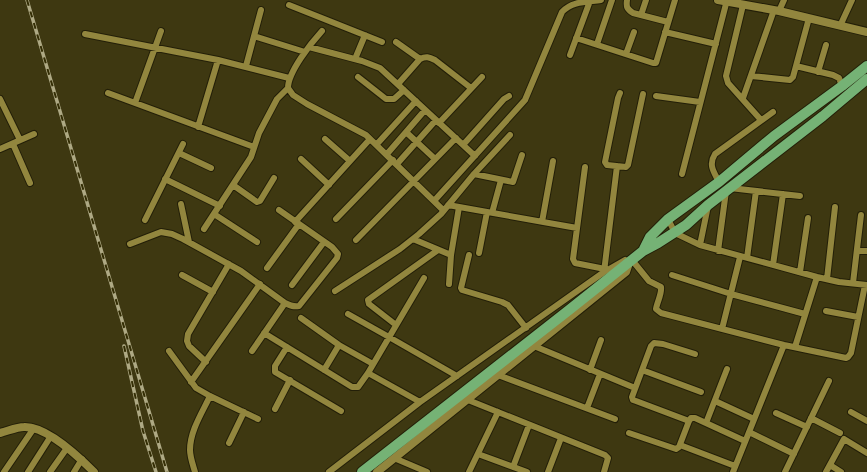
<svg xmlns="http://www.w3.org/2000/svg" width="867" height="472" viewBox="0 0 867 472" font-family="Helvetica,sans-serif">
	<rect width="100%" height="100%" fill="#3e3811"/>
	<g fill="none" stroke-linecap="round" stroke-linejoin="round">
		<defs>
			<path id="minor" d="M 627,0 C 626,7 627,9 633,13 L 668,22
				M 289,5 L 382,42
				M 743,5 L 726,76 L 728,83 L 761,120
				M 779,11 L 784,0
				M 641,15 L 646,0
				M 840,26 L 852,0
				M 322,31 C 311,43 288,72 288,88 L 293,95 L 307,104 L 366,135 L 443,210
				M 665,32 L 716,44
				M 85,34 L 218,60 L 289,78
				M 254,36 L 305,52
				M 576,38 L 653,63 L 656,63 L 675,0
				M 396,42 L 420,59
				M 597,44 L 612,0
				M 309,47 L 362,61 L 380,68 L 475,156
				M 626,54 L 634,32
				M 570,55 L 590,1
				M 355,59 L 365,35
				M 246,66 L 261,10
				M 796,66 L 833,75 L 839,78 L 842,86
				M 818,72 L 826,45
				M 751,76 L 790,80 L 793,77 L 809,18
				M 358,77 L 386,99 L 394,99 L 404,90
				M 398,84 L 420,59 C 426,56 429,57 435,60 L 471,88
				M 108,93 L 254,147
				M 620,93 L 618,98 L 605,162 L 607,165 L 626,167 L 628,165 L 643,94
				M 656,96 L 700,102
				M 743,98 L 774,10
				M 0,99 L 20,140
				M 135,103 L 161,31
				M 439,123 L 482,77
				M 198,127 L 218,60
				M 406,132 L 435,159
				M 325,139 L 350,161
				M 13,144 L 30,183
				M 377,144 L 416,101
				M 463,145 L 504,99 L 509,96
				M 0,149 L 34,134
				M 179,153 L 211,168
				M 387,154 L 425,110
				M 301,159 L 329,185
				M 397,164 L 436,120
				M 585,167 L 573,259 L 575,263 L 605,269
				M 474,174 L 513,182 L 522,155
				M 682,174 L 727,0
				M 165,179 L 220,206
				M 719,182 C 714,172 708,165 715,154 L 773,112
				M 233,185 L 257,202 L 260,201 L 274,178
				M 730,188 L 800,196
				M 434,201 L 525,100 L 562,12 C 572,1 587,2 601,0
				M 181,204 L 189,242
				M 448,205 L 577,228
				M 492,213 L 501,180
				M 214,214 L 257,242
				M 336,219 L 393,160
				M 668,219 L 675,233 L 700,245 L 817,277 L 839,282 L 867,285
				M 145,220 L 183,144
				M 295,222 L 370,139
				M 542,222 L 553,161
				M 204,229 L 251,157 L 259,133 L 277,99 L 288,88
				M 413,239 L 451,255
				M 356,240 L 456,138
				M 130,244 L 161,232 L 172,234 L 183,239 L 241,271 L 285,303 C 291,306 294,307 299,306 L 337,258 L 338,254 L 332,247 L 279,210
				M 700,245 L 708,206
				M 718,251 L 726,191
				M 857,251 L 867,251
				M 479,253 L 487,212
				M 469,255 L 461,288 L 462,290 L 502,302 L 508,305 L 526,328
				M 747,258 L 756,191
				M 632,260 L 649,281 L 661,287 C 662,294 657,302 656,309 L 661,313 L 784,345 L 846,358 L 848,357 L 851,353 L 865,285
				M 773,265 L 783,194
				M 267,268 L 299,224
				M 604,272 L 617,166
				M 800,272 L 808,218
				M 182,275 L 213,292
				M 672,275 L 731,294 L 805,314
				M 827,279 L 835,207
				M 853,283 L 861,215
				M 449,284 L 451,255 L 459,207
				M 292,285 L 324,242
				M 335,291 L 400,249 L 419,234 L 441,214 L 474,174 L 510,135
				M 826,311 L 858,317
				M 348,314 L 389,337 L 457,376
				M 301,318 L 339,345 L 373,364
				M 396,325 L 369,304 L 368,300 L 438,250
				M 722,329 L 740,257
				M 264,333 L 352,387 L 358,387 L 368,373 L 424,278
				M 534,346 L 635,388
				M 287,347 L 275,366 L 275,372 L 341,411
				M 795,347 L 817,277
				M 169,351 L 196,388 L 210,396 L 258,419
				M 252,351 L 285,303
				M 206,362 L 189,346 L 187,341 L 188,334 L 229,264
				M 324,370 L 339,345
				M 590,370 L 601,340
				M 642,370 L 701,392
				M 368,373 L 420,402
				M 498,375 L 615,419
				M 191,382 L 260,284
				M 468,400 L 605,455 L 608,458 L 604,472
				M 715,401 L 754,419
				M 587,408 L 600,374
				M 275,409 L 290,380
				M 851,412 L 867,421
				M 776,413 L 807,427
				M 811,418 L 840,433
				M 689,421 L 636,401 L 633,400 L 632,397 L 651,346 L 654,343 L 663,344 L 695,354
				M 706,423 L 727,369
				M 749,432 L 794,454
				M 629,433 L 676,449 L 679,447 L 689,421 L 691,418 L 695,418 L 745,441
				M 229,443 L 244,412
				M 680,445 L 735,466
				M 478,454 L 527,472
				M 394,458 L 427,472
				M 830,465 L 841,472
				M 513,467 L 529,425
				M 4,472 L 34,428
				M 28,472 L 51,436
				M 50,472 L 67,448
				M 74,472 L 82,459
				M 195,472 C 193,465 190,457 190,450 C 190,431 202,413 210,396
				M 329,472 L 420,402 L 604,272 L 625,260
				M 469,472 L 498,412
				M 548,472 L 561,438
				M 733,472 L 784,345
				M 785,472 L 829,381
				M 826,472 L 844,439 L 867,453"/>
			<path id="tertiary" d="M 718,0 L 779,11 L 867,32
				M 0,433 C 8,431 17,427 24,427 C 46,426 79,457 94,472
				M 377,472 L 626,272 L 629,263"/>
			<path id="primary" d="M 643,251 L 650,237 L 668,219 L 719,182 L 774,136 L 842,86 L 867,66
				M 362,472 L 569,310 L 643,251 L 658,243 L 686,225 L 708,205 L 823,116 L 867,79"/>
		</defs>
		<use href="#minor" stroke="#231f08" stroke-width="8"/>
		<use href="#tertiary" stroke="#231f08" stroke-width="10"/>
		<use href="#primary" stroke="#231f08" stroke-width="12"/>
		<use href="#minor" stroke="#92863e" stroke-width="6"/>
		<use href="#tertiary" stroke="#92863e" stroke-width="8"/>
		<use href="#primary" stroke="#75b275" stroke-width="10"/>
		<defs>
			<path id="rail" d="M 27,0 L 167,472
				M 124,346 L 143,431 L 156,472"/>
		</defs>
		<use href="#rail" stroke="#aea984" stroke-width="3.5"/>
		<use href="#rail" stroke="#342e05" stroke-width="2" stroke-dasharray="6" stroke-linecap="butt"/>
	</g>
</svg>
